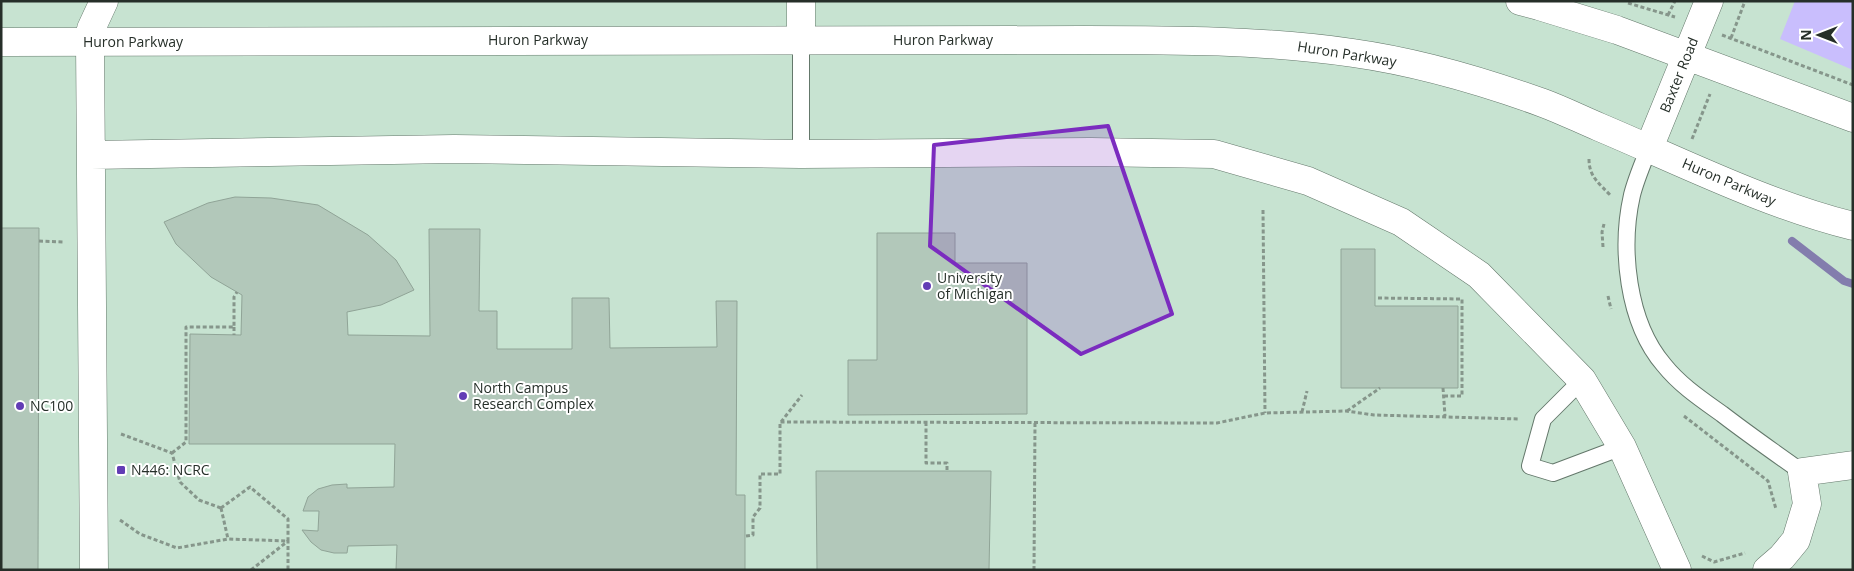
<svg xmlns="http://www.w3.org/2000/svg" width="1854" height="571" viewBox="0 0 1854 571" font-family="'Open Sans',sans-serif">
	<rect width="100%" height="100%" fill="#d9efe0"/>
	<path fill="#c7e3d1" d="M 1,1 L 1853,1 L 1853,570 L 1,570 Z"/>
	<path fill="#c9befd" d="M 1795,1 L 1853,1 L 1853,70 L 1780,39 Z"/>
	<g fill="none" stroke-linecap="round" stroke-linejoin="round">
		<path stroke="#837dad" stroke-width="8" d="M 1792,241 L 1844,281 L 1853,284"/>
	</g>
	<path fill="#b2c8ba" stroke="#90a497" d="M 235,197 L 271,198 L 318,205 L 368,235 L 396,260 L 414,290 L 381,305 L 347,312 L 348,335 L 430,336 L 429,229 L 480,229 L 479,311 L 497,311 L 497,349 L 572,349 L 572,298 L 609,298 L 610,348 L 717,347 L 716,301 L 737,301 L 736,495 L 745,495 L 745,570 L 396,570 L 397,545 L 348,546 L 347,553 L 334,553 L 321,550 L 311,542 L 302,530 L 318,531 L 319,511 L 303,511 L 308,497 L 318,489 L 332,485 L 347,484 L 347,488 L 394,487 L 395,444 L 189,444 L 190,334 L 241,335 L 242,295 L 211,277 L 176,244 L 164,222 L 208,203 Z
		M 1,228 L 39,228 L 38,570 L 1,570 Z
		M 877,233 L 955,233 L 955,263 L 1027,263 L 1027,414 L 848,415 L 848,360 L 877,360 Z
		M 1341,249 L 1375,249 L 1375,306 L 1458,306 L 1458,388 L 1341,388 Z
		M 816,471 L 991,471 L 989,570 L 817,570 Z"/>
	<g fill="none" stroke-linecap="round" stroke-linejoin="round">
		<defs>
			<path id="lane" d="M 801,41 L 801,154
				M 1649,148 C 1643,163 1636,179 1632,195 C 1620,248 1627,322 1664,365 C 1680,385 1701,399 1722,414 C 1748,434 1775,453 1802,472
				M 1582,380 L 1543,419 L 1530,466 L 1553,473 L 1622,447"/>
			<path id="street" d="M 90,42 L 94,570
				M 91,155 L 454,149 L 801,154 L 1091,152 L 1214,154 L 1308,181 L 1401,222 L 1479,275 L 1582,380 L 1622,447 L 1677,570
				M 1767,570 L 1782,557 L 1796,540 L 1807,504 L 1802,472 L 1853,465"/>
			<path id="secondary" d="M 1520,1 L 1539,6 L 1617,30 L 1853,118
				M 801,41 L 801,1
				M 1,42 L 1084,40 C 1174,40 1264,40 1353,53 C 1417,62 1482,81 1543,103 C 1562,110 1580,119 1599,127 C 1682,162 1765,204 1853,226
				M 90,42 L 91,29 L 104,1
				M 1649,148 L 1709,1"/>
		</defs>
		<use href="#lane" stroke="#64786b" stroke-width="18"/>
		<use href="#street" stroke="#64786b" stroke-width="29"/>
		<use href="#secondary" stroke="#64786b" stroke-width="29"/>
		<path stroke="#86968b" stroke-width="3" stroke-dasharray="4 2.5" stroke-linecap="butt" d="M 1628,3 L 1675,17
			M 1668,15 L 1675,1
			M 1722,35 L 1853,85
			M 1731,38 L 1745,1
			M 1692,139 L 1710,94
			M 1589,159 C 1589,177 1599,183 1611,196
			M 1263,210 L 1265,413
			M 39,241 L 64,242
			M 1603,247 L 1602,232 L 1604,224
			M 1608,296 L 1611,309
			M 1378,298 L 1462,299 L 1462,396 L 1444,396
			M 234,327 L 234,335
			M 1443,388 L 1445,416
			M 1347,411 L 1380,388
			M 1302,412 L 1307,391
			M 1684,416 L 1768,481 L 1776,509
			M 781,422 L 802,395
			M 926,422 L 926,463 L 947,463 L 947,471
			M 121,434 L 172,453 L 180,482 L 199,500 L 221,508
			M 172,453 L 186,442 L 186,327 L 234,327 L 234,297 L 237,292
			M 221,508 L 228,539
			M 120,520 L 140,534 L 177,548 L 228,539 L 288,541 L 288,519 L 250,487 L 221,508
			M 746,536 L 753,535 L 753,517 L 760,508 L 760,474 L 780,474 L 780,422 L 1217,423 L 1265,413 L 1346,411 L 1374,415 L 1520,419
			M 1702,556 L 1714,562 L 1745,553
			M 251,570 L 288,541 L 288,570
			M 1034,570 L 1035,422"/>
		<use href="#lane" stroke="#fff" stroke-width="16"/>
		<use href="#street" stroke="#fff" stroke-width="28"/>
		<use href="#secondary" stroke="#fff" stroke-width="28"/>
	</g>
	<path fill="#7b2cbf" fill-opacity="0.2" stroke="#7b2cbf" stroke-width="4" stroke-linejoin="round" d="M 1108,126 L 1172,314 L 1081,354 L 930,246 L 934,145 Z"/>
	<g fill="#623db5" stroke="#fff" stroke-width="2">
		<circle cx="927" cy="286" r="5"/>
		<circle cx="463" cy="396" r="5"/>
		<circle cx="20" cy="406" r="5"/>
		<rect x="116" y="465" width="10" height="10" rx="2.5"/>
	</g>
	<g text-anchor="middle" stroke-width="4" stroke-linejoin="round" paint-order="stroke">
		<g font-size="14" fill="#262f29" stroke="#fff">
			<text x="538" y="45">Huron Parkway</text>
			<text x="943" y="45">Huron Parkway</text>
			<text x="133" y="47">Huron Parkway</text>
			<text transform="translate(1347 54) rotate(9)" y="5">Huron Parkway</text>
			<text transform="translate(1679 75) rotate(-68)" y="5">Baxter Road</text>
			<text transform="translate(1729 182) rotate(23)" y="5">Huron Parkway</text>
		</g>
		<g font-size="14" fill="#262f29" stroke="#fff" text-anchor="start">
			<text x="937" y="283">University<tspan x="937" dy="16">of Michigan</tspan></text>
			<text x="473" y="393">North Campus<tspan x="473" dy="16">Research Complex</tspan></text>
			<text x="30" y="411">NC100</text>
			<text x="131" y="475">N446: NCRC</text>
		</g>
	</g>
	<rect width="1854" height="571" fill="none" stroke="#262f29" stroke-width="5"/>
	<g transform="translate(1819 35) rotate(270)" stroke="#ffffff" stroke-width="4" paint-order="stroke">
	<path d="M0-4L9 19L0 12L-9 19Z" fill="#262f29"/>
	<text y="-8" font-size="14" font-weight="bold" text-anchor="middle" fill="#262f29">N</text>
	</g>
</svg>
